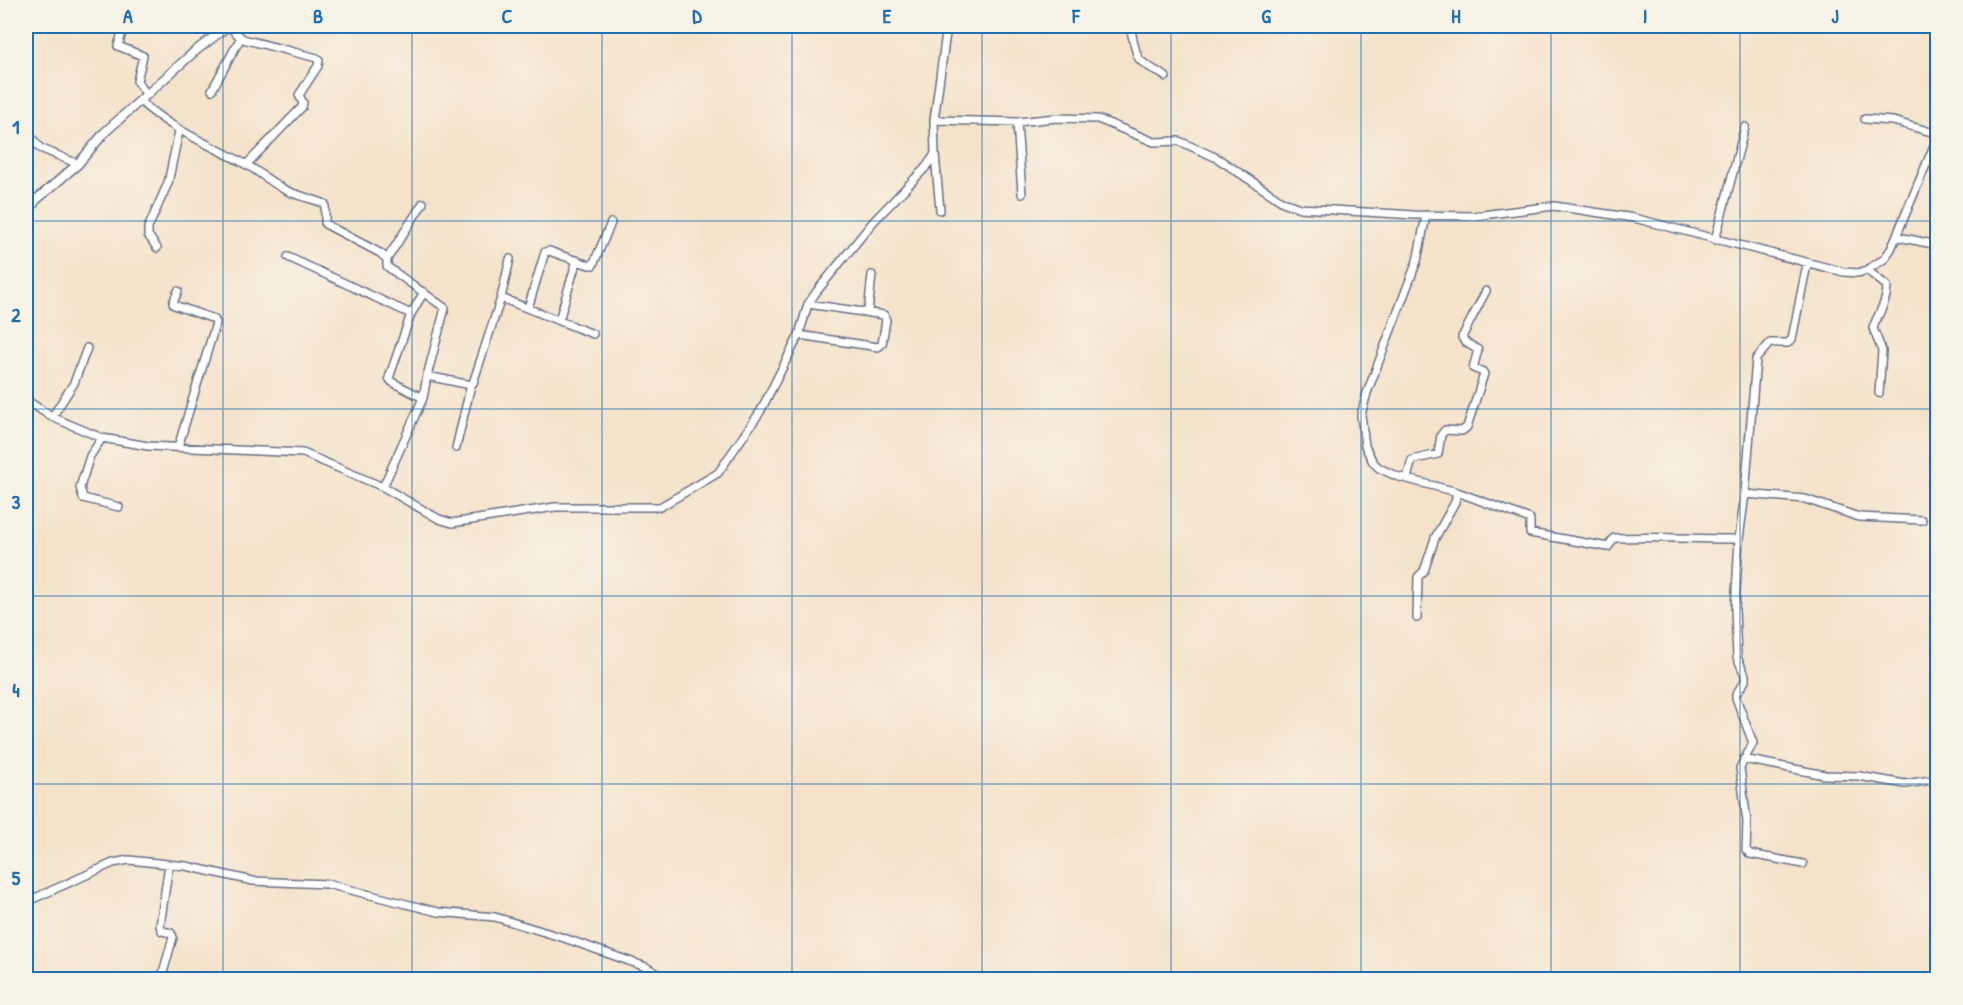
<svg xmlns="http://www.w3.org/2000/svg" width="1963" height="1005" viewBox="0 0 1963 1005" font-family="'Patrick Hand',sans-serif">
	<rect width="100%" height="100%" fill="#f7f3e8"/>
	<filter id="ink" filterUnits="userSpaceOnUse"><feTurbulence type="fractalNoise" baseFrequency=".0167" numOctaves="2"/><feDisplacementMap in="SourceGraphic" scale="12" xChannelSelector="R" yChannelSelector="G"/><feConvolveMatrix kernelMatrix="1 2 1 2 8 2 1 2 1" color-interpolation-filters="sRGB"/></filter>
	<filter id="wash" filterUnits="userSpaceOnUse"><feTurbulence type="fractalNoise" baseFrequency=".008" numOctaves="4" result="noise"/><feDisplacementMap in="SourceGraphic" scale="24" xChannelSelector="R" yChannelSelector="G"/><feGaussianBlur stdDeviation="1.35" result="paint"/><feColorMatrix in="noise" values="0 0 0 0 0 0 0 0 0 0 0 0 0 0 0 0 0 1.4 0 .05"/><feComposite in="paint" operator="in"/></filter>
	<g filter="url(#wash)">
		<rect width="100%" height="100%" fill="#f4e3ca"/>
	</g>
	<g filter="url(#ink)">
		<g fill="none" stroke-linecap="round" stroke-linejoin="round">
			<defs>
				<path id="minor" d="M 124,26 L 118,46 L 143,56 L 137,81 L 147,95
					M 228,26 L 243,39 L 317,58 L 319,60 L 318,66 L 299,95 L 303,103 L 302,107 L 246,165
					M 1130,26 C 1132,33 1135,55 1140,60 C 1147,67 1158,71 1166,77
					M 212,90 L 240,39
					M 140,101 C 174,132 208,143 247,165 C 261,173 275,186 290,192 C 302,197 314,199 325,204 L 325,224 L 380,253 L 387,259 L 387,266 L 389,268 L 445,308 L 427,376 L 423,398 L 383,487
					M 1865,119 L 1893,121 L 1938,134
					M 934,120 L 1017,122 L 1056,118 L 1098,119 L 1154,142 L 1179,141 L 1217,158 L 1283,202 L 1300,208 L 1414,215 L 1474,216 L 1554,206 L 1634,218 L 1844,272 L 1858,273 L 1867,270 L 1884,259 L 1891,249 L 1938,136
					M 1017,122 L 1022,194
					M 26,135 L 32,138 L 40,148 L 78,164
					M 935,154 L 940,210
					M 1898,237 L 1938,245
					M 1715,240 L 1745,127
					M 157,248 L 148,235 L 148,228 L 168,183 L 179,131
					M 288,257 L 411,314
					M 387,259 L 423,203
					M 1867,270 L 1887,286 C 1887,304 1878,313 1873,328 L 1882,351 L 1879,393
					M 501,298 L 593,334
					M 528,308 L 545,252 L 549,251 L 589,265 L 593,265 L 611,223
					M 868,312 L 872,275
					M 559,320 L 577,260
					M 799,335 L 878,347 L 882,344 L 886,320 L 884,315 L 808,304
					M 427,376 L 471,385 L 473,383 L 501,298 L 510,259
					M 423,398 L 392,382 L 389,378 L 411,314 L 424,292
					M 26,400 L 52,417 L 102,438 L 148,446 L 303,453 L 383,487 L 439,519 L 452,523 L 555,507 L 660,507 L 718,473 L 760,412 L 799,335 L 808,304 L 817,291 L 873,222 L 926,167 L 935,154 L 934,120 L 947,26
					M 52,417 L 74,383 L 87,348
					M 102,438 L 90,456 L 80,487 L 83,498 L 119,507
					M 178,447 L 216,323 L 214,319 L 174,305 L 173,303 L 178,291
					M 456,448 L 471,385
					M 1407,478 L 1412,460 L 1438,454 L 1441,435 L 1445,430 L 1462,431 L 1467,427 L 1484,374 L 1483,372 L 1473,368 L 1478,350 L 1464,341 L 1462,337 L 1486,291
					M 1457,492 L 1530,519 L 1530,533 L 1608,547 L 1614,538 C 1656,536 1697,539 1739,539
					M 1745,494 L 1805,499 L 1859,517 L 1922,520
					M 1417,618 L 1418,577 L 1424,571 L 1435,538 L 1455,502 L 1457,492 L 1396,476 L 1379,468 L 1373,462 L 1365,446 L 1361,415 L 1367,393 L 1417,261 L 1426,216
					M 1744,759 L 1825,775 L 1859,776 L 1905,784 L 1938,779
					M 1803,864 L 1750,854 L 1746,850 L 1747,822 L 1740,768 L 1753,743 L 1736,698 L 1736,694 L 1745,681 L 1745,675 L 1737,657 L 1735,610 L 1739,539 L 1745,494 L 1756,359 L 1770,343 L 1788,343 L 1792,339 L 1807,264
					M 26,902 L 113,863 L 129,860 L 186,866 L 253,881 L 327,884 L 438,912 L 495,917 L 564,938 L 646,967 L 669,980
					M 161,980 L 173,937 L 171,933 L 162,931 L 160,926 L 169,864"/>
				<path id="tertiary" d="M 26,215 L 36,200 L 78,164 L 105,132 L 194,52 L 228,26"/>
			</defs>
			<use href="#minor" stroke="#676e84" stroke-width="10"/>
			<use href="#tertiary" stroke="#676e84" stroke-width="11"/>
			<use href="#minor" stroke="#fff" stroke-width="7"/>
			<use href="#tertiary" stroke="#fff" stroke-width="8"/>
		</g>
	</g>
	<path fill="none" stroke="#1f6fb2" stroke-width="1.5" stroke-opacity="0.55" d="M 223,26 L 223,980M 412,26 L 412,980M 602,26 L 602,980M 792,26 L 792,980M 982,26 L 982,980M 1171,26 L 1171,980M 1361,26 L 1361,980M 1551,26 L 1551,980M 1740,26 L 1740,980M 26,221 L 1938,221M 26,409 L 1938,409M 26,596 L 1938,596M 26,784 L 1938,784"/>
	<rect width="1963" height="1005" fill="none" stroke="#f7f3e8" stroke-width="66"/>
	<rect x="33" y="33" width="1897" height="939" fill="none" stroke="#1f6fb2" stroke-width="2"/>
	<g font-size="20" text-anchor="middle" font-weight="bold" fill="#1f6fb2">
		<text x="128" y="23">A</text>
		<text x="318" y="23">B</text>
		<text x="507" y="23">C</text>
		<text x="697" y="23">D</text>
		<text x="887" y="23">E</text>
		<text x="1076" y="23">F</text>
		<text x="1266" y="23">G</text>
		<text x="1456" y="23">H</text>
		<text x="1645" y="23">I</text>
		<text x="1835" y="23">J</text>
		<text x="16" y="134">1</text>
		<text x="16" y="322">2</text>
		<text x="16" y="509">3</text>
		<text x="16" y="697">4</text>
		<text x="16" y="885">5</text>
	</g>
</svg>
